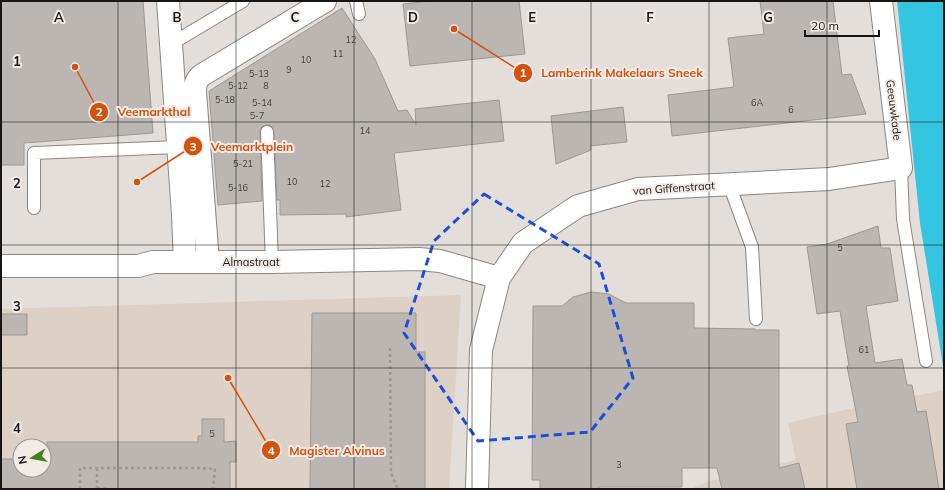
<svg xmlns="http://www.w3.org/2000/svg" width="945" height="490" viewBox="0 0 945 490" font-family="Mulish,sans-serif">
	<rect width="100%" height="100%" fill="#e4deda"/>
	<path fill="#ddd0c7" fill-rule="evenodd" d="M 461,295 L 449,489 L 1,489 L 1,309 ZM 20,446 L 44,446 L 44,470 L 20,470 Z
		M 944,390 L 944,489 L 691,489 L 706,482 L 796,460 L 788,423 L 835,412 Z"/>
	<path fill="#34c5e0" d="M 897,1 L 944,1 L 944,372 L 920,223 Z"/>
	<path fill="#bbb6b2" stroke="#9d9894" d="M 1,1 L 143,1 L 153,133 L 24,143 L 24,165 L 1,165 Z
		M 429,1 L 519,1 L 525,54 L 410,66 L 403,4 Z
		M 760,1 L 833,1 L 842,75 L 851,74 L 866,114 L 672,136 L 668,95 L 734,87 L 728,38 L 764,34 Z
		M 342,8 L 375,59 L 398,111 L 407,110 L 416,125 L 415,109 L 499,100 L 504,141 L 394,153 L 401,210 L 346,217 L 346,214 L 280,215 L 280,200 L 277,200 L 274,132 L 271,126 L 266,125 L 261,128 L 260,132 L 262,201 L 218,205 L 209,91 Z
		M 623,107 L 627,142 L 590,146 L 591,150 L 556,164 L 551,116 Z
		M 878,226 L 881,248 L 890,248 L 898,301 L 866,306 L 875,363 L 902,359 L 907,385 L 912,385 L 917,412 L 926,411 L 939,489 L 857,489 L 846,424 L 858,422 L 847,366 L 849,366 L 840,311 L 817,314 L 807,247 L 827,244 Z
		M 591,292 L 609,294 L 626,303 L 694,303 L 694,328 L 755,329 L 756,330 L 779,330 L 779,468 L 799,463 L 805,489 L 722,489 L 717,468 L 682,468 L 682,487 L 599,487 L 599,489 L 540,489 L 540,480 L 532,480 L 533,306 L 562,306 L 573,297 Z
		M 312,313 L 416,313 L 416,352 L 425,352 L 425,489 L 310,489 Z
		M 1,314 L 27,314 L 27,335 L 1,335 Z
		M 202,419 L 224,419 L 224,442 L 236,441 L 236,462 L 230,462 L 230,489 L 1,489 L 1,459 L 20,459 L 20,470 L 44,470 L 44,459 L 47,459 L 47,442 L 198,442 L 198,436 L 202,436 Z"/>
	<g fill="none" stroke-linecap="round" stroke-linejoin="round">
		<defs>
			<path id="lane" d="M 356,1 L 359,14
				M 171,44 L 243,1
				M 267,132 L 272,262
				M 901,168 L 903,219 L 926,361
				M 729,184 L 752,247 L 756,319
				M 34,208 L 34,153 L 178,147"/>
			<path id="street" d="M 168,1 L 183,215 L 185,262
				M 208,262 L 195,92 C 195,84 196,80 202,75 L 325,1
				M 1,266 L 138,266 L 153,262 L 272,262 L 419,259 L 440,261 L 499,278
				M 477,489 L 481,350 L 499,278 L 523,243 L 578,206 L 638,189 L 829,179 L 901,168 L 881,1"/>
		</defs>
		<use href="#lane" stroke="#8c8783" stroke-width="14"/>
		<use href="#street" stroke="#8c8783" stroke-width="24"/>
		<path stroke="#9d9895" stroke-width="2.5" stroke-dasharray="3 3" stroke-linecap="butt" d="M 390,348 L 391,473 L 398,489
			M 97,468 L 97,489
			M 97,488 L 109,489
			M 80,489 L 80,468 L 200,468 L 215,469 L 213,489"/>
		<use href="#lane" stroke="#fff" stroke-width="12"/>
		<use href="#street" stroke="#fff" stroke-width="22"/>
	</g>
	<path fill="none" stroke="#1d4ed8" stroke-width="3" stroke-dasharray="8 5" stroke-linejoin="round" d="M 484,194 L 599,264 L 633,378 L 590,432 L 478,441 L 404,333 L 434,241 Z"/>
	<path fill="none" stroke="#181614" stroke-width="1" stroke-opacity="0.55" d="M 118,1 L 118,489M 236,1 L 236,489M 354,1 L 354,489M 472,1 L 472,489M 591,1 L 591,489M 709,1 L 709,489M 827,1 L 827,489M 1,122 L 944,122M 1,245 L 944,245M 1,368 L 944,368"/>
	<g text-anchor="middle" stroke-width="4" stroke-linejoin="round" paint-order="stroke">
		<g font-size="9" fill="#413e3c">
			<text x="351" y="43">12</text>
			<text x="338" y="57">11</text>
			<text x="306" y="63">10</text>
			<text x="289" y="73">9</text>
			<text x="259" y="77">5-13</text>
			<text x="238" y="89">5-12</text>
			<text x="266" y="89">8</text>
			<text x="225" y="103">5-18</text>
			<text x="262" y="106">5-14</text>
			<text x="757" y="106">6A</text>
			<text x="791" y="113">6</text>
			<text x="257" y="119">5-7</text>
			<text x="365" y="134">14</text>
			<text x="243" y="167">5-21</text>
			<text x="292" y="185">10</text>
			<text x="325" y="187">12</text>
			<text x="238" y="191">5-16</text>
			<text x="840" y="251">5</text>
			<text x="864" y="353">61</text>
			<text x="212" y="437">5</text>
			<text x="619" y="468">3</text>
		</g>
		<g font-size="11" fill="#181614" stroke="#f2ebe7">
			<text transform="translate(894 110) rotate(83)" y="4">Geeuwkade</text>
			<text transform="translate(674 188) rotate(-4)" y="4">van Giffenstraat</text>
			<text x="251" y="266">Almastraat</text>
		</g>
	</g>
	<g font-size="13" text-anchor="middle" font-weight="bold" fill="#181614" stroke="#f2ebe7" stroke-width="4" stroke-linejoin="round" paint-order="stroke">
		<text x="59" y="22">A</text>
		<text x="177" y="22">B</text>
		<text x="295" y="22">C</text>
		<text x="413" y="22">D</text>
		<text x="532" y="22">E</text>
		<text x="650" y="22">F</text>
		<text x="768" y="22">G</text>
		<text x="17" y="66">1</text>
		<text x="17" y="188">2</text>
		<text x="17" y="311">3</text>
		<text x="17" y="433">4</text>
	</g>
	<path fill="none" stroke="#d3520d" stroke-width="1.5" d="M454 29L523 73M75 67L99 112M137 182L193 146M228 378L271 450"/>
	<g fill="#d3520d" stroke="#f2ebe7" stroke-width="1.5">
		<circle cx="454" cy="29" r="4"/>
		<circle cx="75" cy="67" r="4"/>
		<circle cx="137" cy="182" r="4"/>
		<circle cx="228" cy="378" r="4"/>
		<circle cx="523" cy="73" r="10"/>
		<circle cx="99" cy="112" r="10"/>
		<circle cx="193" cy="146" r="10"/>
		<circle cx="271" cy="450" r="10"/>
	</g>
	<g font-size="12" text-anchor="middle" font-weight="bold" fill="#fff">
		<text x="523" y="77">1</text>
		<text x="99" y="116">2</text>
		<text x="193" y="151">3</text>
		<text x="271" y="455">4</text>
	</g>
	<g font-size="12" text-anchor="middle" font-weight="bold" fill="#d3520d" stroke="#f2ebe7" stroke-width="4" stroke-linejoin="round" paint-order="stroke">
		<text x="622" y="77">Lamberink Makelaars Sneek</text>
		<text x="154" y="116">Veemarkthal</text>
		<text x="252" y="151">Veemarktplein</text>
		<text x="337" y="455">Magister Alvinus</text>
	</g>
	<rect width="945" height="490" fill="none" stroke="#181614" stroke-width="4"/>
	<g transform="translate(32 458) rotate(259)"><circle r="19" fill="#f2ebe7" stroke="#9b9693"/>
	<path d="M0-3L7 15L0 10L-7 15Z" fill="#47801a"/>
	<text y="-6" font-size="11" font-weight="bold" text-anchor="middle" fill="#181614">N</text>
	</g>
	<path d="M805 30v6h74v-6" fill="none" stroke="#181614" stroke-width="2"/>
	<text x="811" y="30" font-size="12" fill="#181614" stroke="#f2ebe7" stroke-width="3" paint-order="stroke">20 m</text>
</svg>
